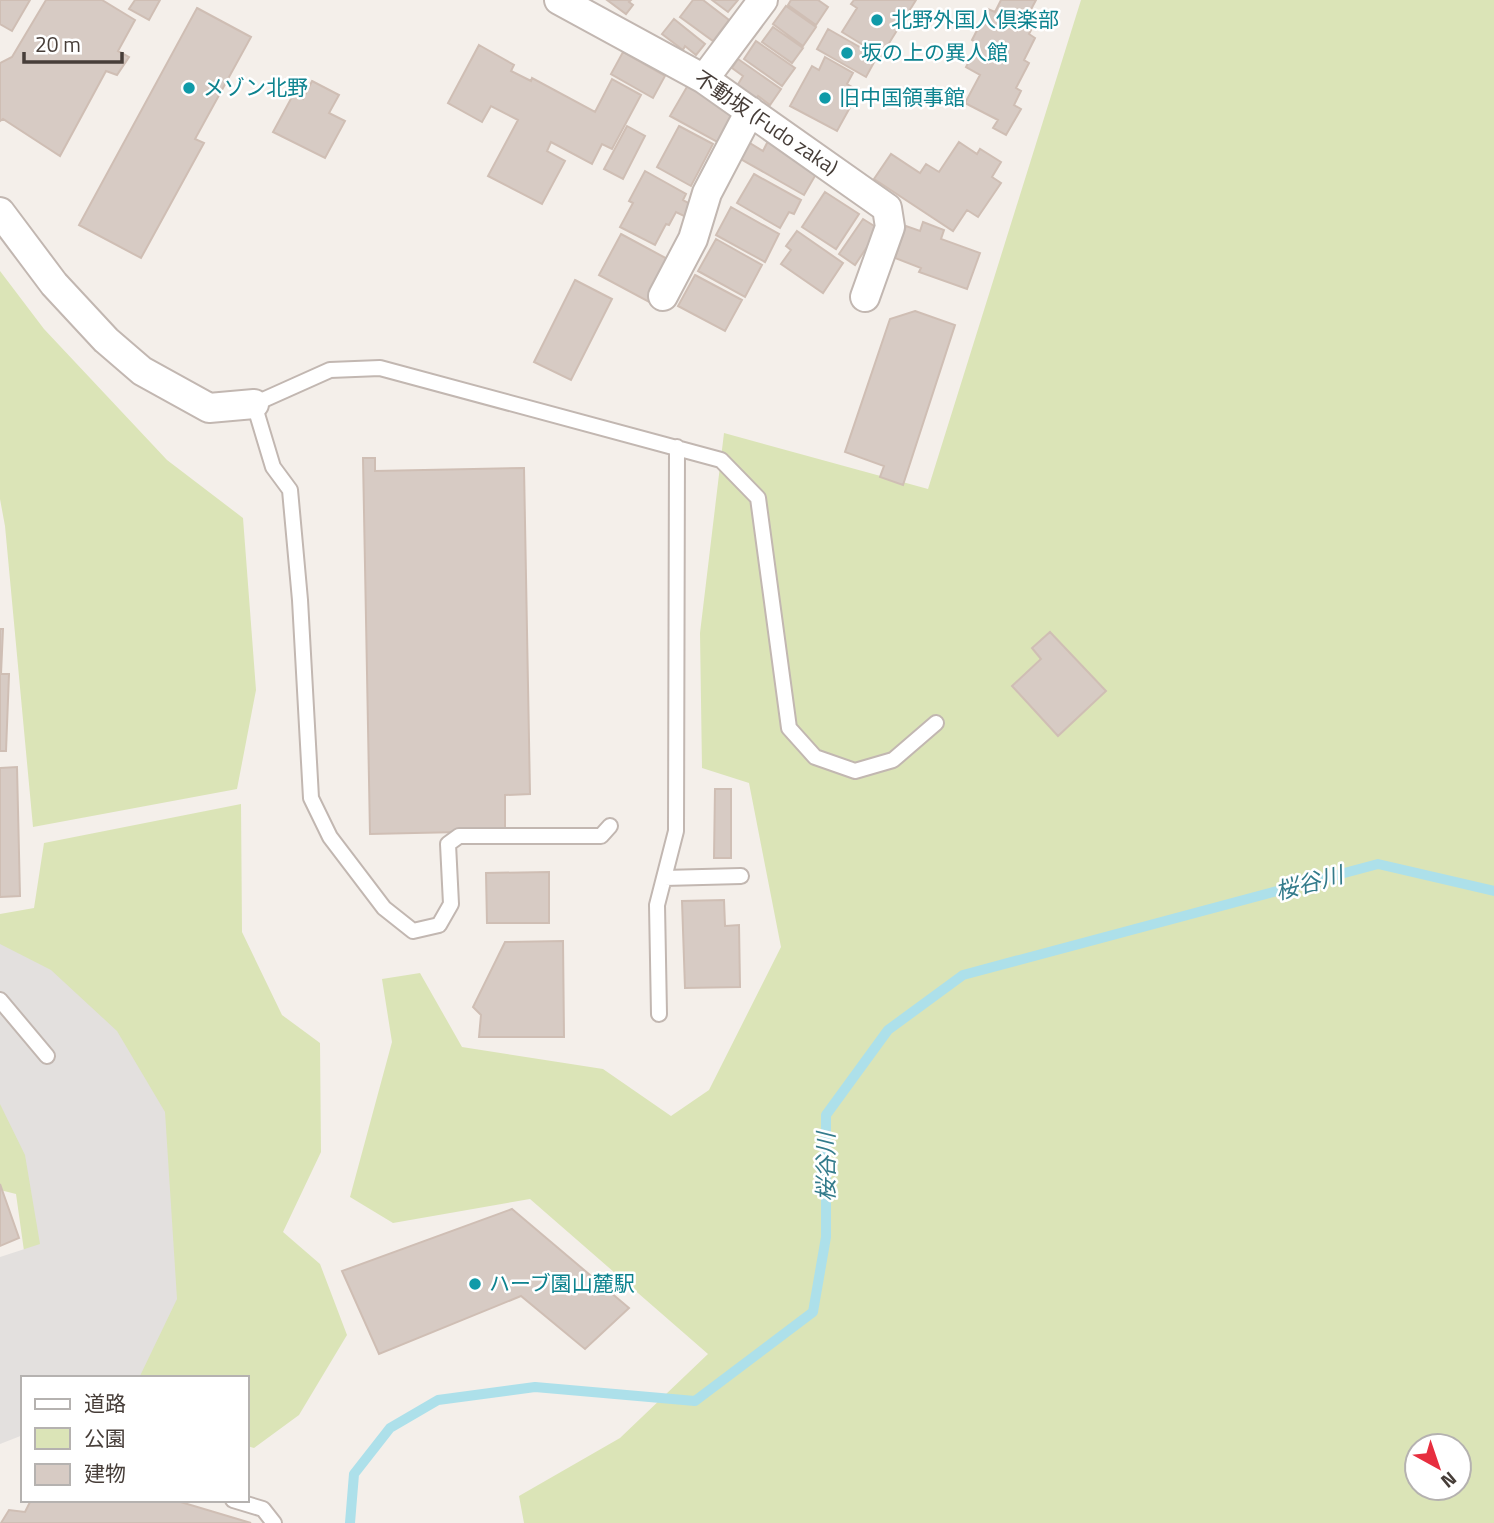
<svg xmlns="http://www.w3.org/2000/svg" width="1494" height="1523" viewBox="0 0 1494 1523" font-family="'Titillium Web','Noto Sans JP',sans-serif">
	<rect width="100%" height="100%" fill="#f4efea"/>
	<path fill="#dbe4b7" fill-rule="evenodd" d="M 1081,0 L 1494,0 L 1494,1523 L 524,1523 L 519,1496 L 620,1438 L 708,1354 L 530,1199 L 393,1223 L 350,1197 L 392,1042 L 382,979 L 420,973 L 462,1047 L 603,1069 L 671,1116 L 709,1090 L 781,947 L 749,783 L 702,768 L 700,633 L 724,433 L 928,489 ZM 1417,1446 L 1459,1446 L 1459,1488 L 1417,1488 Z
		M 0,271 L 44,329 L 167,460 L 243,518 L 256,690 L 237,789 L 33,827 L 5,526 L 0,499 Z
		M 241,804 L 242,932 L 282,1015 L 320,1043 L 321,1152 L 283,1232 L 320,1264 L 347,1335 L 299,1415 L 254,1448 L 247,1446 L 247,1378 L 127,1378 L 0,991 L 0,914 L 34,908 L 44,843 Z
		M 0,1057 L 55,1253 L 25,1258 L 16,1194 L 0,1190 Z"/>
	<path fill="#e3e0de" d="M 0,944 L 51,970 L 117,1031 L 165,1112 L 177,1299 L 139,1378 L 23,1378 L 23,1435 L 0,1444 L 0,1257 L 40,1244 L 25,1155 L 0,1104 Z"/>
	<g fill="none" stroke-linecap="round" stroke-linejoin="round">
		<path stroke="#ade0ea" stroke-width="10" d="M 350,1523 L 354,1474 L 390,1428 L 438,1400 L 535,1387 L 695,1401 L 813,1312 L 826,1237 L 826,1115 L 888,1030 L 963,975 L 1378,864 L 1494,891"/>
	</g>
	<path fill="#d7cbc4" stroke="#cfbeb4" stroke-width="2" d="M 0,0 L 30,0 L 12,31 L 0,24 Z
		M 46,0 L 102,0 L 135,20 L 118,51 L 129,57 L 117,75 L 106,71 L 60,156 L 3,119 L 0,121 L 0,63 L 12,57 Z
		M 135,0 L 160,0 L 149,20 L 129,9 Z
		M 607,0 L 631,0 L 629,2 L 633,5 L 626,14 Z
		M 693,0 L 703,0 L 729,20 L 713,41 L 680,17 Z
		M 712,0 L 738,0 L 728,12 Z
		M 791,0 L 818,0 L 828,7 L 816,25 L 788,5 Z
		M 854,0 L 916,0 L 881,56 L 842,32 L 857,8 L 851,4 Z
		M 1001,0 L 1036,0 L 1027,17 L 1035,22 L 1029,34 L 1035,38 L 1024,60 L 1029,63 L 1016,88 L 1021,91 L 1014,105 L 1021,109 L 1006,135 L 993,128 L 998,120 L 965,103 L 980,75 L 966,67 L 978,44 L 972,40 L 988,9 L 995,12 Z
		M 786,6 L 816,27 L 803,46 L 773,24 Z
		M 197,8 L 251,37 L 195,139 L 204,143 L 141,258 L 79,225 Z
		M 674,19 L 705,44 L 696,55 L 685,46 L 683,50 L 662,34 Z
		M 773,27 L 803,48 L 792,63 L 762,42 Z
		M 828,29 L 877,57 L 866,77 L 817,49 Z
		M 756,41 L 795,68 L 782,86 L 744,59 Z
		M 479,45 L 514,65 L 511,71 L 531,81 L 532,78 L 595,112 L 612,79 L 641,95 L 612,149 L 602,144 L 592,164 L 551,142 L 547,151 L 565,161 L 542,204 L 488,176 L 518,120 L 491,106 L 482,122 L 448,103 Z
		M 623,52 L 665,76 L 653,98 L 611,74 Z
		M 825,57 L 853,73 L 847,84 L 859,91 L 837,131 L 790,106 L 812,66 L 819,70 Z
		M 738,59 L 781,89 L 770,105 L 758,96 L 756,99 L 737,86 L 743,76 L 732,68 Z
		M 312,81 L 339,95 L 329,113 L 345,121 L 325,158 L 273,132 L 293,95 L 303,99 Z
		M 688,85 L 738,113 L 721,144 L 670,116 Z
		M 627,126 L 645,136 L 623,179 L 604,169 Z
		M 679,126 L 713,144 L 691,186 L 657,167 Z
		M 768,141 L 819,169 L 804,195 L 739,158 L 748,142 L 763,151 Z
		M 959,142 L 977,154 L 980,149 L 1001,162 L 992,177 L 1001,183 L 978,217 L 967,210 L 953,231 L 874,179 L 891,154 L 920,173 L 926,164 L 939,172 Z
		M 645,171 L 686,194 L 683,200 L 692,205 L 686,217 L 676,212 L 669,225 L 666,224 L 655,245 L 620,227 L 633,203 L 629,201 Z
		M 754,174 L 801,200 L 794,214 L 789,212 L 780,228 L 737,203 Z
		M 825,192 L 859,214 L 836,249 L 802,227 Z
		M 731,207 L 779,234 L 765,262 L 716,235 Z
		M 863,219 L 879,229 L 855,265 L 839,254 Z
		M 923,222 L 944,230 L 941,239 L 980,253 L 967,289 L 919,272 L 921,268 L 895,258 L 906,226 L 920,231 Z
		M 797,231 L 843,263 L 823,293 L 781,264 L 791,250 L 786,246 Z
		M 621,234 L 673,262 L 651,303 L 599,275 Z
		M 716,239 L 762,265 L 745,297 L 698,271 Z
		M 695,275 L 742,300 L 725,331 L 678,306 Z
		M 575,280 L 612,299 L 571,380 L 534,362 Z
		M 915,311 L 955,325 L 903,485 L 880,477 L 884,466 L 845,452 L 890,319 Z
		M 363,458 L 375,458 L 375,471 L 524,468 L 530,794 L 505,795 L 505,831 L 370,834 Z
		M 0,629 L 3,629 L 1,674 L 9,674 L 6,751 L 0,751 Z
		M 1050,632 L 1106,691 L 1058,736 L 1012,686 L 1041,659 L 1032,648 Z
		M 17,767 L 20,896 L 0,897 L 0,768 Z
		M 715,789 L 731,789 L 731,858 L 714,858 Z
		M 549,872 L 549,923 L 487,923 L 486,873 Z
		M 724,900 L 725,926 L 739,925 L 740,987 L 685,988 L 682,901 Z
		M 563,941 L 564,1037 L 479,1037 L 481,1015 L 473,1007 L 505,942 Z
		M 0,1184 L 19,1238 L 0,1246 Z
		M 512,1209 L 629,1308 L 585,1349 L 521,1296 L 379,1354 L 342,1271 Z
		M 31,1500 L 174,1500 L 251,1523 L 1,1523 L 9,1510 L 25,1512 Z"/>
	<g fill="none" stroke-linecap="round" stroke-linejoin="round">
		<defs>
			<path id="service" d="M 610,826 L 601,836 L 459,836 L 448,844 L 451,904 L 439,925 L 413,931 L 384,908 L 330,837 L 311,798 L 300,600 L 290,490 L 273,467 L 254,404 L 330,370 L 380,368 L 721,460 L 758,498 L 789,728 L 815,757 L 855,771 L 893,760 L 936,723
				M 664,878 L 741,876
				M 0,1000 L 47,1056
				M 659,1014 L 657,905 L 676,831 L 677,447
				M 233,1500 L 263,1509 L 274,1523"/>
			<path id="minor" d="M 559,0 L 704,79 L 887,208 L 890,227 L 865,297
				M 704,79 L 763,0
				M 0,212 L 54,284 L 106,340 L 142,371 L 209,408 L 254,404
				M 663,296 L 693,239 L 707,193 L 750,111"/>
		</defs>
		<use href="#service" stroke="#c2b7b1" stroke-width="18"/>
		<use href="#minor" stroke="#c2b7b1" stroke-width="32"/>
		<use href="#service" stroke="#fff" stroke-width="14"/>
		<use href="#minor" stroke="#fff" stroke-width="28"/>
	</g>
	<g fill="#0f9aa8" stroke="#fff" stroke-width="2.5">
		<circle cx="877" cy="20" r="7"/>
		<circle cx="847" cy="53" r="7"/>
		<circle cx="189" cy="88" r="7"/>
		<circle cx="825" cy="98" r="7"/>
		<circle cx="475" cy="1284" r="7"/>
	</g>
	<g text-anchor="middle" stroke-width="5" stroke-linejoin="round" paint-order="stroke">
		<g font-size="21" fill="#0d838f" stroke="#fff" text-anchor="start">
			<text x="891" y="27">北野外国人倶楽部</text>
			<text x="861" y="60">坂の上の異人館</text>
			<text x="203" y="95">メゾン北野</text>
			<text x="839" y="105">旧中国領事館</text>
			<text x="489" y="1291">ハーブ園山麓駅</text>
		</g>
		<g font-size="21" fill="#473e39" stroke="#fff">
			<text transform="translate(766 123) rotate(34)" y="7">不動坂 (Fudo zaka)</text>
		</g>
		<g font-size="23" font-style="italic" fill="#337b8b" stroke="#fff">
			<text transform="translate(1309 883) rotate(-15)" y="8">桜谷川</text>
			<text transform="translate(826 1167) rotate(-90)" y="8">桜谷川</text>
		</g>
	</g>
	<rect x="21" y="1376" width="228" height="126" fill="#ffffff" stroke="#b5b2b0" stroke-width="2"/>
	<rect x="35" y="1399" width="35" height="10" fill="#ffffff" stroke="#b5b2b0" stroke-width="2"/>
	<text x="84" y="1411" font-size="21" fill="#473e39">道路</text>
	<rect x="35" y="1428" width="35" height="21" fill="#dbe4b7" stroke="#b5b2b0" stroke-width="2"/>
	<text x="84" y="1446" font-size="21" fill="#473e39">公園</text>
	<rect x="35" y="1464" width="35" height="21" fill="#d7cbc4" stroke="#b5b2b0" stroke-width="2"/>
	<text x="84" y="1481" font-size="21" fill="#473e39">建物</text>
	<g transform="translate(1438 1467) rotate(140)"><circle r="33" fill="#ffffff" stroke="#b5b2b0" stroke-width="2"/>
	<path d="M0-5L12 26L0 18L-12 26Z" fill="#e72e3f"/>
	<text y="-10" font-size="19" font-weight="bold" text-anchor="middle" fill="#473e39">N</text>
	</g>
	<path d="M24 52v10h98v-10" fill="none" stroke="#473e39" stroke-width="3.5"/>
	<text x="35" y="52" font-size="21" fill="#473e39" stroke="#ffffff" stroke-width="5" paint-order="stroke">20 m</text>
</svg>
